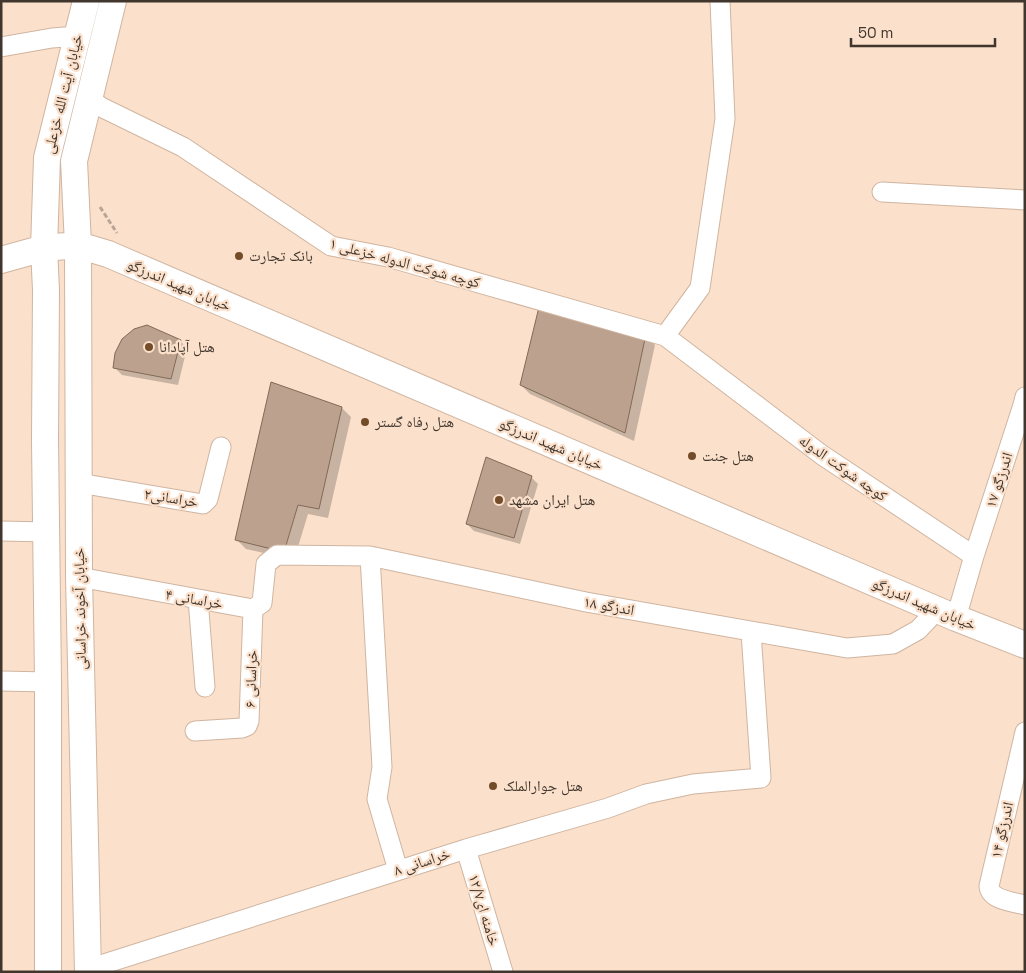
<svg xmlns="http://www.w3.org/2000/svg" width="1026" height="973" viewBox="0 0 1026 973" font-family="'Space Grotesk','Noto Naskh Arabic',sans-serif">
	<rect width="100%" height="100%" fill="#fbe0cb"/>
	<path fill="#0003" d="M 646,335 L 655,345 L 634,441 L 530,394 L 521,385 Z
		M 180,341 L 187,348 L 178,385 L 122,375 L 115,368 Z
		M 342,408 L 351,417 L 328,518 L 308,514 L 294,560 L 246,549 L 237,540 Z
		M 531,477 L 538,484 L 520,544 L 474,531 L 467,524 Z"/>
	<path fill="#bca28e" stroke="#826a58" d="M 539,307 L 646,334 L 625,433 L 520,385 Z
		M 147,325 L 181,340 L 171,379 L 113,368 L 115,353 L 122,339 L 134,329 Z
		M 271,382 L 342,407 L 319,509 L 298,505 L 284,552 L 235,540 Z
		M 486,457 L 532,476 L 514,538 L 466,524 Z"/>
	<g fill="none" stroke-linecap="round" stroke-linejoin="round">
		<defs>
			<path id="street" d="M 1,47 L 52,38 L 78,36
				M 89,98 L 101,107 L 183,147 L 331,246 L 388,257 L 665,336 L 822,455 L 974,556
				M 882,192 L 1025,200
				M 665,336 L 700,288 L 725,119 L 720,1
				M 79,483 L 203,504 L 208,499 L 221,447
				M 1,531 L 47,532
				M 370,556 L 382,767 L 377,799 L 398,870
				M 79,577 L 253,609 L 262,603 L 266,564 L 277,555 L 370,556 L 586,602 L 847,648 L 893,644 L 918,630 L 937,610
				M 198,599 L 205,687
				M 956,618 L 974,556 L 1023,405 L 1025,397
				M 1,681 L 48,682
				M 195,731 L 242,728 L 247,726 L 249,721 L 253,609
				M 1025,732 L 989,886 C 990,900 1013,902 1025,905
				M 466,849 L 503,972
				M 88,969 L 466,849 L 608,808 L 646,794 L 693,784 L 761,778 L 751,632"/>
			<path id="secondary" d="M 1,260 L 44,248 L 78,245 L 108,254 L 956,618 L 1025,645
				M 48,972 L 48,682 L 45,440 L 46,290 L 44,248 L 47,158 L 86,1
				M 88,972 L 79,577 L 78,245 L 74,161 L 113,1"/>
		</defs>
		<use href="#street" stroke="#cfb5a1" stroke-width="21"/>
		<use href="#secondary" stroke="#cfb5a1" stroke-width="28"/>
		<path stroke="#baa594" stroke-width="3" stroke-dasharray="5 2.5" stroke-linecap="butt" d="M 100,207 L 117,233"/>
		<use href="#street" stroke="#fff" stroke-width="19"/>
		<use href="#secondary" stroke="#fff" stroke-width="26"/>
	</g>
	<g fill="#734c2a" stroke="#fbe0cb" stroke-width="2">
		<circle cx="239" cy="256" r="5"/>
		<circle cx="149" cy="347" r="5"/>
		<circle cx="365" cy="422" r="5"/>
		<circle cx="692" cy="456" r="5"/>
		<circle cx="499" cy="500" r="5"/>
		<circle cx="493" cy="786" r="5"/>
	</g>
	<g text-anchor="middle" stroke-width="4.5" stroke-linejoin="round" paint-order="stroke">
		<g font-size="15" fill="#40362d" stroke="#fbe0cb">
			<text transform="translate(63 94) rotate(-76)" y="5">خیابان آیت الله خزعلی</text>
			<text transform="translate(405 263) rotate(15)" y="5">کوچه شوکت الدوله خزعلی ۱</text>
			<text transform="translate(179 285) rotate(23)" y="5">خیابان شهید اندرزگو</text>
			<text transform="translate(551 444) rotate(23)" y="5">خیابان شهید اندرزگو</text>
			<text transform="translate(843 468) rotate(35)" y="5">کوچه شوکت الدوله</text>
			<text transform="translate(999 480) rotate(-72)" y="5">اندرزگو ۱۷</text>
			<text transform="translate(171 498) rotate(9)" y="5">خراسانی۲</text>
			<text transform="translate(194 599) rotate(10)" y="5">خراسانی ۴</text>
			<text transform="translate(924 604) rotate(23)" y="5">خیابان شهید اندرزگو</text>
			<text transform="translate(609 606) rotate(10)" y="5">اندزگو ۱۸</text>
			<text transform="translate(80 609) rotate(-91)" y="5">خیابان آخوند خراسانی</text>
			<text transform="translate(251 679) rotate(-88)" y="5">خراسانی ۶</text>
			<text transform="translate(1002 830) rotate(-77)" y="5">اندرزگو ۱۴</text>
			<text transform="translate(422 862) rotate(-18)" y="5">خراسانی ۸</text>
			<text transform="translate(484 910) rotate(73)" y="5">خامنه ای۱۲/۷</text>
		</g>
		<g font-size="15" fill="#40362d" stroke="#fbe0cb" text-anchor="start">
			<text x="249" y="261">بانک تجارت</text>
			<text x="159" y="352">هتل آپادانا</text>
			<text x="375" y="427">هتل رفاه گستر</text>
			<text x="702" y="461">هتل جنت</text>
			<text x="509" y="505">هتل ایران مشهد</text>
			<text x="503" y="791">هتل جوارالملک</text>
		</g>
	</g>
	<rect width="1026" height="973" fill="none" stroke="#40362d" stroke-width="5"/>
	<path d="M851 38v8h144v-8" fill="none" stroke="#40362d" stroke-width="2.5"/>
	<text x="858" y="38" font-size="15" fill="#40362d" stroke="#fbe0cb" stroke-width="4" paint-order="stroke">50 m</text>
</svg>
